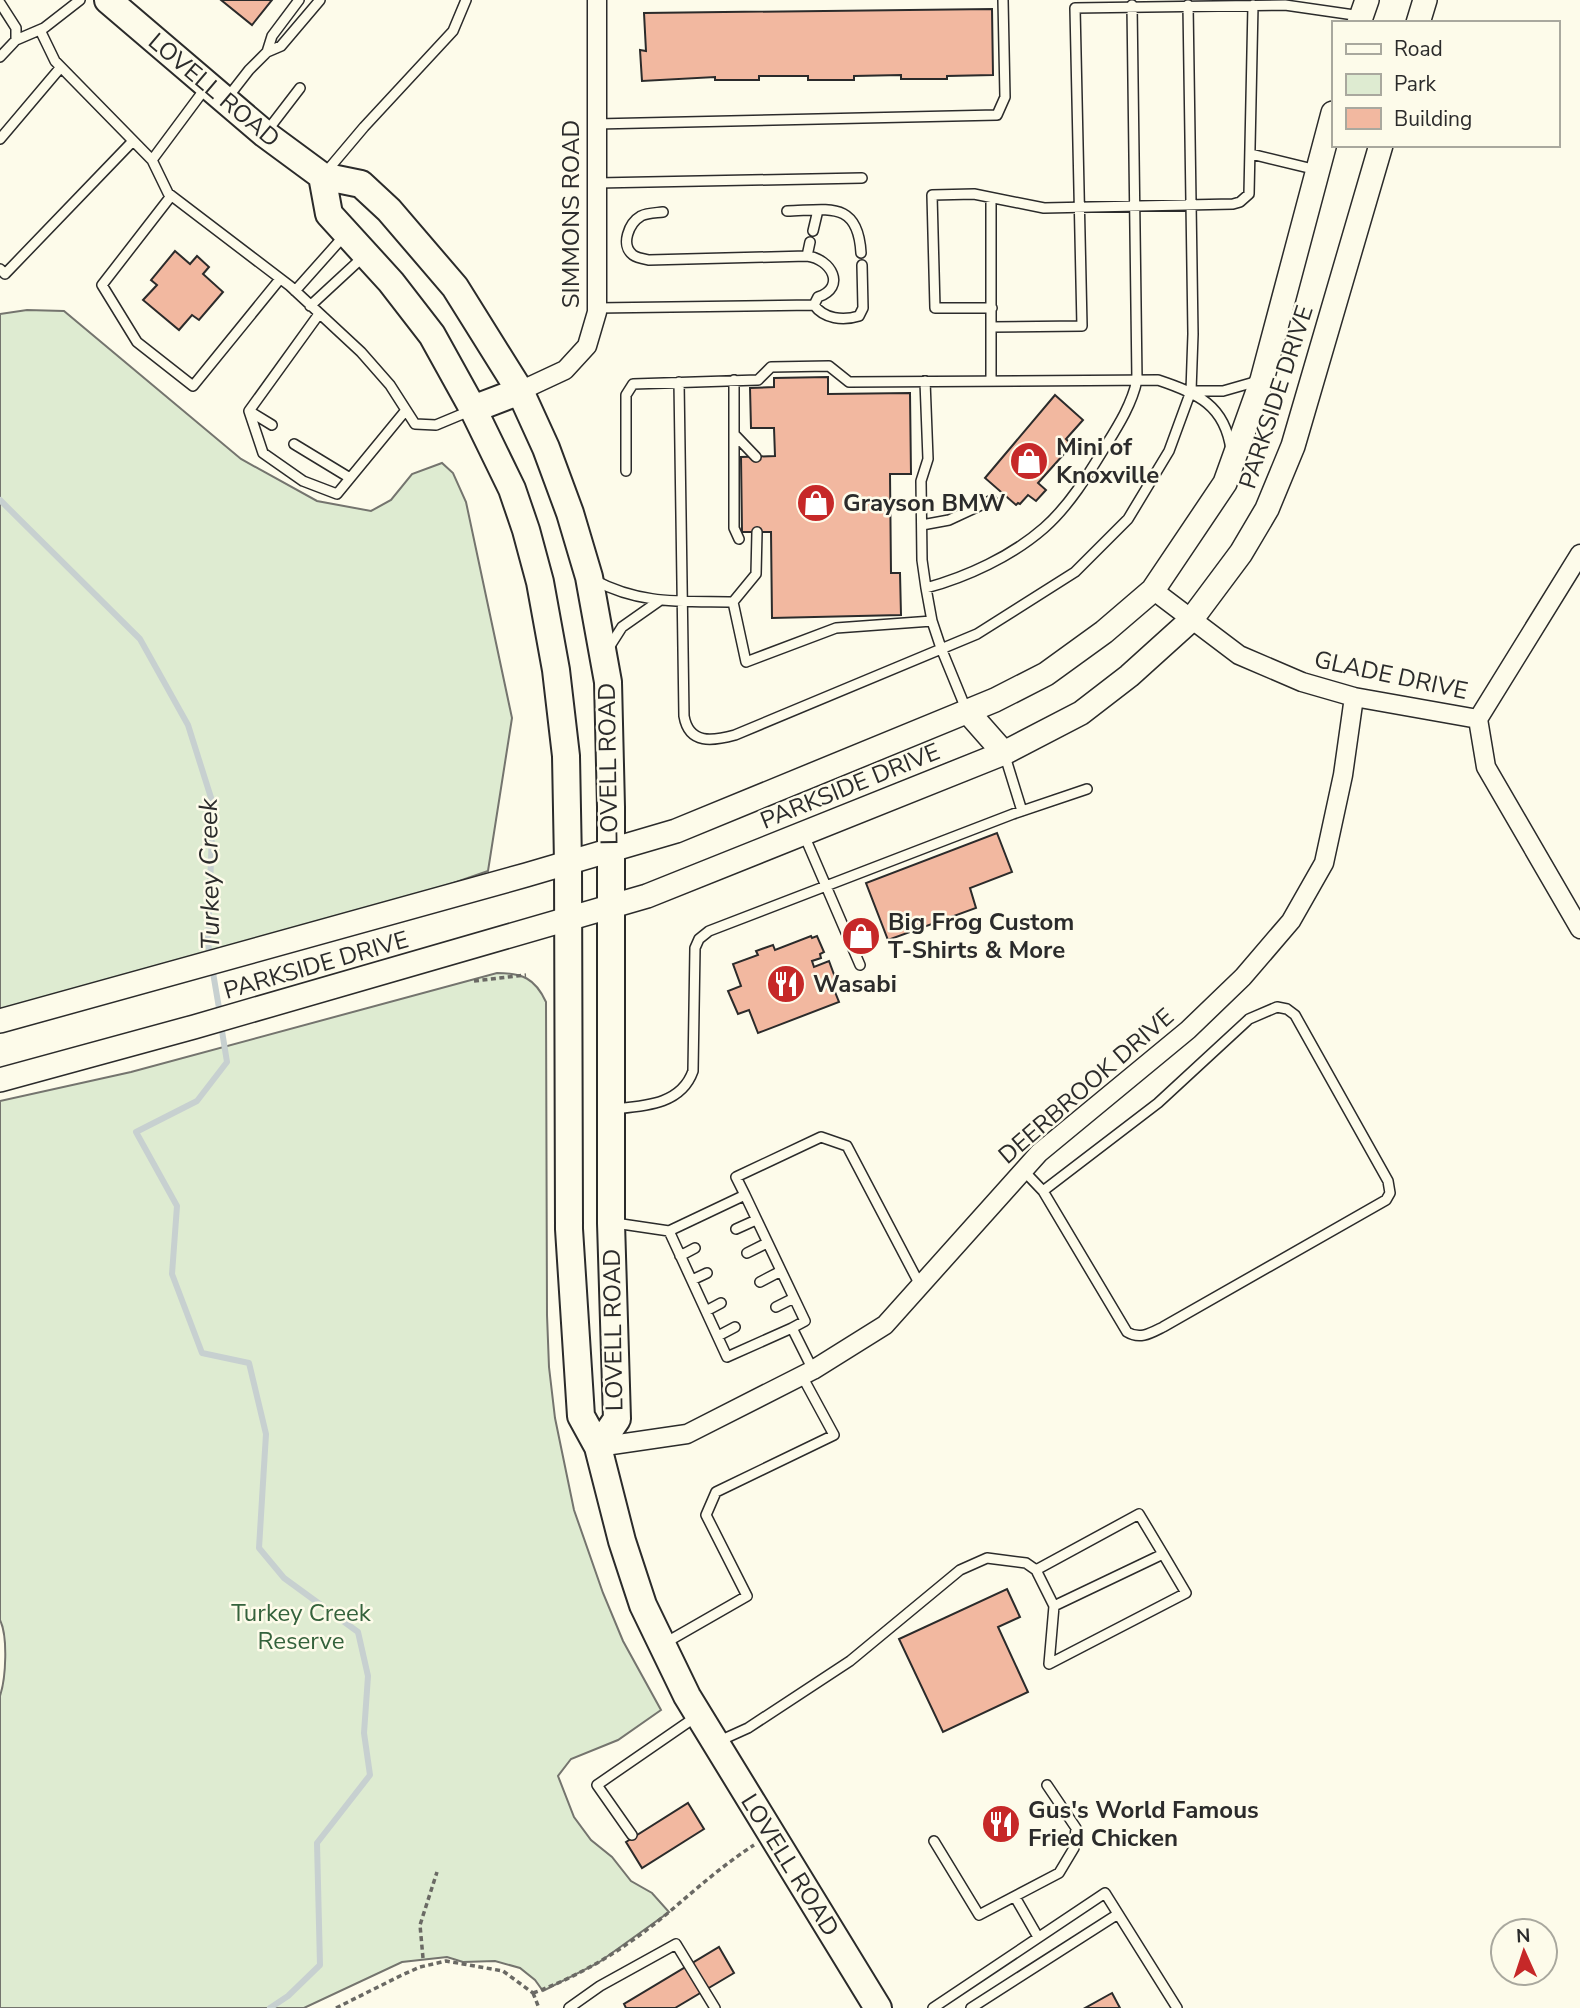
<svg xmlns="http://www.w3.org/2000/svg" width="1580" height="2008" viewBox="0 0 1580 2008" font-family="'Nunito Sans',sans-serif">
	<rect width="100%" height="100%" fill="#fdfbea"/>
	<path fill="#deebd1" stroke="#74746e" stroke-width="2" d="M 27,310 L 64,311 L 241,459 L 317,501 L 371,511 L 391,500 L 412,474 L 442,463 L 453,473 L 466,502 L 512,718 L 488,871 L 442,887 L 0,1010 L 0,314 Z
		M 497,973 C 522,973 535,978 546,1002 L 547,1315 L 549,1367 L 555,1418 L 574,1510 L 603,1593 L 623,1641 L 661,1710 L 618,1740 L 571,1759 L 558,1776 L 574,1817 L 591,1840 L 612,1857 L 631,1881 L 652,1893 L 669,1912 L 598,1963 L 543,1991 L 535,1980 L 520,1968 L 495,1961 L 463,1962 L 447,1957 L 402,1962 L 304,2008 L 0,2008 L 0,1696 C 6,1678 8,1636 0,1620 L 0,1101 L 131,1072 Z"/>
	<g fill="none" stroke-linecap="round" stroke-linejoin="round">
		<path stroke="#c7d0d0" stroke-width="6" d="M 0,500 L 140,639 L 188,725 L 213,804 L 208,943 L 220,1014
			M 221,1025 L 227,1062 L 197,1101 L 136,1132 L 177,1206 L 172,1274 L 202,1353 L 249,1363 L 266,1434 L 259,1548 L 284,1578 L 358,1632 L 368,1676 L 364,1733 L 370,1775 L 317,1843 L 320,1965 L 288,1996 L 270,2008"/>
	</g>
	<path fill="#f2b8a0" stroke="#2b2b2b" stroke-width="2" d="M 221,0 L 272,0 L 252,25 Z
		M 992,9 L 993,75 L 947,76 L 947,79 L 901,79 L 901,75 L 854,76 L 854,80 L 808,80 L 808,76 L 759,76 L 759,80 L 715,80 L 715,77 L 642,81 L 640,50 L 646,51 L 644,13 Z
		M 175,251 L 190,264 L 197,256 L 209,267 L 203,274 L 223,292 L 199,320 L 192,315 L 179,330 L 143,300 L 157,285 L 151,280 Z
		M 828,377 L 828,394 L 910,393 L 911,474 L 890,474 L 891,573 L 900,573 L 901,615 L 772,618 L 771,532 L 742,532 L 741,457 L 775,456 L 774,428 L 751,428 L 750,388 L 774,387 L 774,378 Z
		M 1055,395 L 1083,420 L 1066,439 L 1072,445 L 1038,483 L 1046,490 L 1036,501 L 1028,495 L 1020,504 L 1018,503 L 1016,505 L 985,478 Z
		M 997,833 L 1012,872 L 970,888 L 976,908 L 888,940 L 866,883 Z
		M 811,936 L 812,938 L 817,936 L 824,952 L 820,954 L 821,958 L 812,961 L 814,967 L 829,961 L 836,980 L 831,982 L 839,1002 L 758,1033 L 749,1010 L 738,1014 L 728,991 L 741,986 L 733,964 L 758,955 L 756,951 L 773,945 L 775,950 Z
		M 1007,1589 L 1020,1617 L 998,1627 L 1028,1692 L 943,1732 L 899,1639 Z
		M 688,1803 L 704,1829 L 642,1868 L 626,1842 Z
		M 719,1947 L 734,1973 L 675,2008 L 626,2008 L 624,2004 Z
		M 1112,1993 L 1120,2008 L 1085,2008 Z"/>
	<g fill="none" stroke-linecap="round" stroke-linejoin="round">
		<defs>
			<path id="service" d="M 0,3 L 16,28 L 16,40
				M 40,30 L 55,61 L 152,160 L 168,193 L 290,286 L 361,352 L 390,385 L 415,424 L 436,425 L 472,410
				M 267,52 L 281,46 L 320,0
				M 0,57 L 16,40 L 44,28 L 80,0
				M 228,97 L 249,70 L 267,52 L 272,36 L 299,0
				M 596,124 L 997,115 L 1005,97 L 1003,0
				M 267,131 L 300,88
				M 0,139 L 61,67
				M 1251,154 L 1317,170
				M 152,160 L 207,86
				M 326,172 L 364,127 L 453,31 L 466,0
				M 597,183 L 862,178
				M 171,196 L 102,285 L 137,342 L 193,386 L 280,279
				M 787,211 C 828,210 858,200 861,253
				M 663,212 C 655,213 647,213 641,216 C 629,223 620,245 633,255 C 637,258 644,259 649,260 L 807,256 C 831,259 847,287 818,297 L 814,305
				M 813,231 L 818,210
				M 807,256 L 810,242
				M 0,269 L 5,274 L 133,141
				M 295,291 L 344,236
				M 310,306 L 363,257
				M 597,308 L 814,305 C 824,319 843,321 859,316 L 863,308 L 862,265
				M 992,308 L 935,308 L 932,195 L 974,194 L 1044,208 L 1233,204 L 1240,202 L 1249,194 L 1253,5
				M 319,314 L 249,411 L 263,453 L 303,481 L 337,494 L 406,410
				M 992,327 L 1082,326 L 1075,8 L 1285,5 L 1361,16
				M 734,380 L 734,528 L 739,539
				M 925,381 L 928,459 L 921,481 L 922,560 L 926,588 L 932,621 L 941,648 L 966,709
				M 991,381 L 991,198
				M 679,382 L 684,716 C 689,745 713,741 735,735 L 977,634 L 1075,572 L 1128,519 L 1169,451 L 1191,391 L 1193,334 L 1188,5
				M 1193,391 L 1223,391 L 1258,381
				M 249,411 L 272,425
				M 734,434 L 756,457
				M 294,444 L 350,478
				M 626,471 L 626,395 L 633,384 L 758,380 L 771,367 L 829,366 L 849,382 L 1158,380 C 1197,393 1225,405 1231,450
				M 922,525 L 949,520 L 992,500
				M 594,580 C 641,605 681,601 733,602
				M 926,588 C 967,577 1012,556 1044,528 C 1069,506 1088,475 1105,447 C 1118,426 1132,404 1137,380 L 1132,5
				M 733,602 L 746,662 L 836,628 L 932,621
				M 733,602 L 756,574 L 757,532
				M 608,649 L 622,627 L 659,601
				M 1004,753 L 1022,811
				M 804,835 L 860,965
				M 613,1109 C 644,1106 681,1105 693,1071 L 695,948 L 699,939 L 709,931 L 1013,814 L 1087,789
				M 1023,1170 L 1043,1191 L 1127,1332 C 1140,1340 1151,1333 1163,1327 L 1386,1200 L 1390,1193 L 1388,1181 L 1295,1015 L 1287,1009 L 1277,1007 L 1249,1019 L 1158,1103 L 1043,1191
				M 745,1195 L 805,1321 L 792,1328
				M 615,1223 L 669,1231 L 745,1195 L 736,1177 L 821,1137 L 847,1146 L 920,1285
				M 736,1229 L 756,1220
				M 669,1231 L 727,1357 L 792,1328 L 813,1370
				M 747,1253 L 767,1243
				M 680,1256 L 695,1248
				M 692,1280 L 707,1273
				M 760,1282 L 781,1271
				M 776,1307 L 794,1298
				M 706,1311 L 721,1303
				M 718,1336 L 735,1327
				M 1036,1570 L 1139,1514 L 1163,1554 L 1054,1606
				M 665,1643 L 747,1596 L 706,1515 L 716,1492 L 834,1435 L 802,1376
				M 717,1742 L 748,1728 L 850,1661 L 960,1570 L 987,1558 L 1026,1563 L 1036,1570 L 1054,1606 L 1049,1664 L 1186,1593 L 1163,1554
				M 632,1835 L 597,1785 L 697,1716
				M 934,1841 L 979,1915 L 1059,1873 L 1074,1848 L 1076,1828 L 1047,1785
				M 1015,1897 L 1038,1937
				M 569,2008 L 600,1986 L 676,1944 L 715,2008
				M 933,2008 L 1105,1893 L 1177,2008
				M 971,2008 L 1118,1914"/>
			<path id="minor" d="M 520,391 L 565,370 L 587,346 L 597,312 L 597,0
				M 1580,554 L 1478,719 L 1486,767 L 1580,929
				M 1153,590 L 1239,655 L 1302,682 L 1354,697 L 1478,719
				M 598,1447 L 687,1434 L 813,1370 L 885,1325 L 1039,1153 L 1188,1030 L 1243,977 L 1291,921 L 1324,863 L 1343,775 L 1354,697"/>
			<path id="tertiary" d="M 1359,23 L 1367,0
				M 1418,23 L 1425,0
				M 967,711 L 1004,753
				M 0,1021 L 526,875 L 676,831 L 995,700 L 1046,674 L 1104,632 L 1153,590 L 1225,483 L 1262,380 L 1333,113
				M 0,1080 L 194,1027 L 647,896 L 1004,753 L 1081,713 L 1129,676 L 1191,620 L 1241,553 L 1267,509 L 1293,446 L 1381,145"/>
			<path id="secondary" d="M 108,0 L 265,134 L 322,176 L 361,184 L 389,210 L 455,287 L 520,391 L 546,448 L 570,513 L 589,577 L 608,682 L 611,807 L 611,1223 L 617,1419 L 598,1447
				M 322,176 L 329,214 L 391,282 L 432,335 L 473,409 L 512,489 L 526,530 L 540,582 L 556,670 L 566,756 L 568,863 L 569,1229 L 581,1416 L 598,1447 L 622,1541 L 643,1605 L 687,1696 L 878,2008
				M 473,409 L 520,391"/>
		</defs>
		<use href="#service" stroke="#2b2b2b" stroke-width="12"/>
		<use href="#minor" stroke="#2b2b2b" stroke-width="21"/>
		<use href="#tertiary" stroke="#2b2b2b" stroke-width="26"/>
		<use href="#secondary" stroke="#2b2b2b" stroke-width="30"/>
		<path stroke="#6a6964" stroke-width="3.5" stroke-dasharray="5 3.5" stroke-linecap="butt" d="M 474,981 L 526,975
			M 423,1958 L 420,1925 L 437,1872
			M 533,1993 C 583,1975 627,1947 668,1913 C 696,1889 723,1865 754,1845
			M 533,1993 L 539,2008
			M 336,2008 L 400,1976 L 420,1967 L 446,1961 L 503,1971 L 533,1993"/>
		<use href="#service" stroke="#fdfbea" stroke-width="9"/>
		<use href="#minor" stroke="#fdfbea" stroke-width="18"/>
		<use href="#tertiary" stroke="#fdfbea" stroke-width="23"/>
		<use href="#secondary" stroke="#fdfbea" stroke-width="26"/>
	</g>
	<defs>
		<symbol id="shop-disc" viewBox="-11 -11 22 22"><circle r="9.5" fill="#c62828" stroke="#fdfbea"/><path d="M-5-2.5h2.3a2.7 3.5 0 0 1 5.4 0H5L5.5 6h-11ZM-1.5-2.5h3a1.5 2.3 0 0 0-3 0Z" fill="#fff"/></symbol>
		<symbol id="restaurant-disc" viewBox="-11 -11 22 22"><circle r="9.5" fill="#c62828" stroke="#fdfbea"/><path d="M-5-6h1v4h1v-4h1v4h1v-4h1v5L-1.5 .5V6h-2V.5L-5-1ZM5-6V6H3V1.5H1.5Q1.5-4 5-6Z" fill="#fff"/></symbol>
	</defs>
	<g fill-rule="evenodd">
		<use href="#shop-disc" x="1007" y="439" width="44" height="44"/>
		<use href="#shop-disc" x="794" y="481" width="44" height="44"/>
		<use href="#shop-disc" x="839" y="914" width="44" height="44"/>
		<use href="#restaurant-disc" x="764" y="962" width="44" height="44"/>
		<use href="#restaurant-disc" x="979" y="1802" width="44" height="44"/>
	</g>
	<g text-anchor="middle" stroke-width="5" stroke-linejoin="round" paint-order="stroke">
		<g font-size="24" fill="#2b2b2b" stroke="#fdfbea">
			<text transform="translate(214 90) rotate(40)" y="8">LOVELL ROAD</text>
			<text transform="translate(571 214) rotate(-90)" y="8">SIMMONS ROAD</text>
			<text transform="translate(1276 397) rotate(-72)" y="8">PARKSIDE DRIVE</text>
			<text transform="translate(1391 675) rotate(12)" y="8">GLADE DRIVE</text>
			<text transform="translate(608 764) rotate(-91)" y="8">LOVELL ROAD</text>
			<text transform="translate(850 786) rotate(-22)" y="8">PARKSIDE DRIVE</text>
			<text transform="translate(316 965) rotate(-16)" y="8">PARKSIDE DRIVE</text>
			<text transform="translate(1086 1086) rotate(-41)" y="8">DEERBROOK DRIVE</text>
			<text transform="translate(613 1330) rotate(-91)" y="8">LOVELL ROAD</text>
			<text transform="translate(790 1865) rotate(58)" y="8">LOVELL ROAD</text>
		</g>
		<g font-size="24" font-weight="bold" fill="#2b2b2b" stroke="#fdfbea" text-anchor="start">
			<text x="1056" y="455">Mini of<tspan x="1056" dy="28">Knoxville</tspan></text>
			<text x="843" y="511">Grayson BMW</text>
			<text x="888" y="930">Big Frog Custom<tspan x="888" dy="28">T-Shirts &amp; More</tspan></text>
			<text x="813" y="992">Wasabi</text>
			<text x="1028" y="1818">Gus's World Famous<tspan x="1028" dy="28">Fried Chicken</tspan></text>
		</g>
		<g font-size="24" fill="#34623c" stroke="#fdfbea">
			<text x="301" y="1621">Turkey Creek<tspan x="301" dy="28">Reserve</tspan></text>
		</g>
		<g font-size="26" font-style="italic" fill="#2b2b2b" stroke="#fdfbea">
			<text transform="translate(209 874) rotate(-91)" y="9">Turkey Creek</text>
		</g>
	</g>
	<rect x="1332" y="21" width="228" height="126" fill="#fdfbea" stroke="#a9a89e" stroke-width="2"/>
	<rect x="1346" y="44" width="35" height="10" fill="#fdfbea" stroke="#a9a89e" stroke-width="2"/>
	<text x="1394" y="56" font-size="21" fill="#2b2b2b">Road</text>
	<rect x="1346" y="74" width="35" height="21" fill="#deebd1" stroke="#a9a89e" stroke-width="2"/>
	<text x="1394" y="91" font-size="21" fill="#2b2b2b">Park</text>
	<rect x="1346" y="108" width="35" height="21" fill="#f2b8a0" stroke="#a9a89e" stroke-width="2"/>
	<text x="1394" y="126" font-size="21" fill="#2b2b2b">Building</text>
	<g transform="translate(1524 1952) rotate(357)"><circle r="33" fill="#fdfbea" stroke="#a9a89e" stroke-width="2"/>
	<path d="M0-5L12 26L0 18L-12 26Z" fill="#c62828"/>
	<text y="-10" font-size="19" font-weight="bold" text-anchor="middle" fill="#2b2b2b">N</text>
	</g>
</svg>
